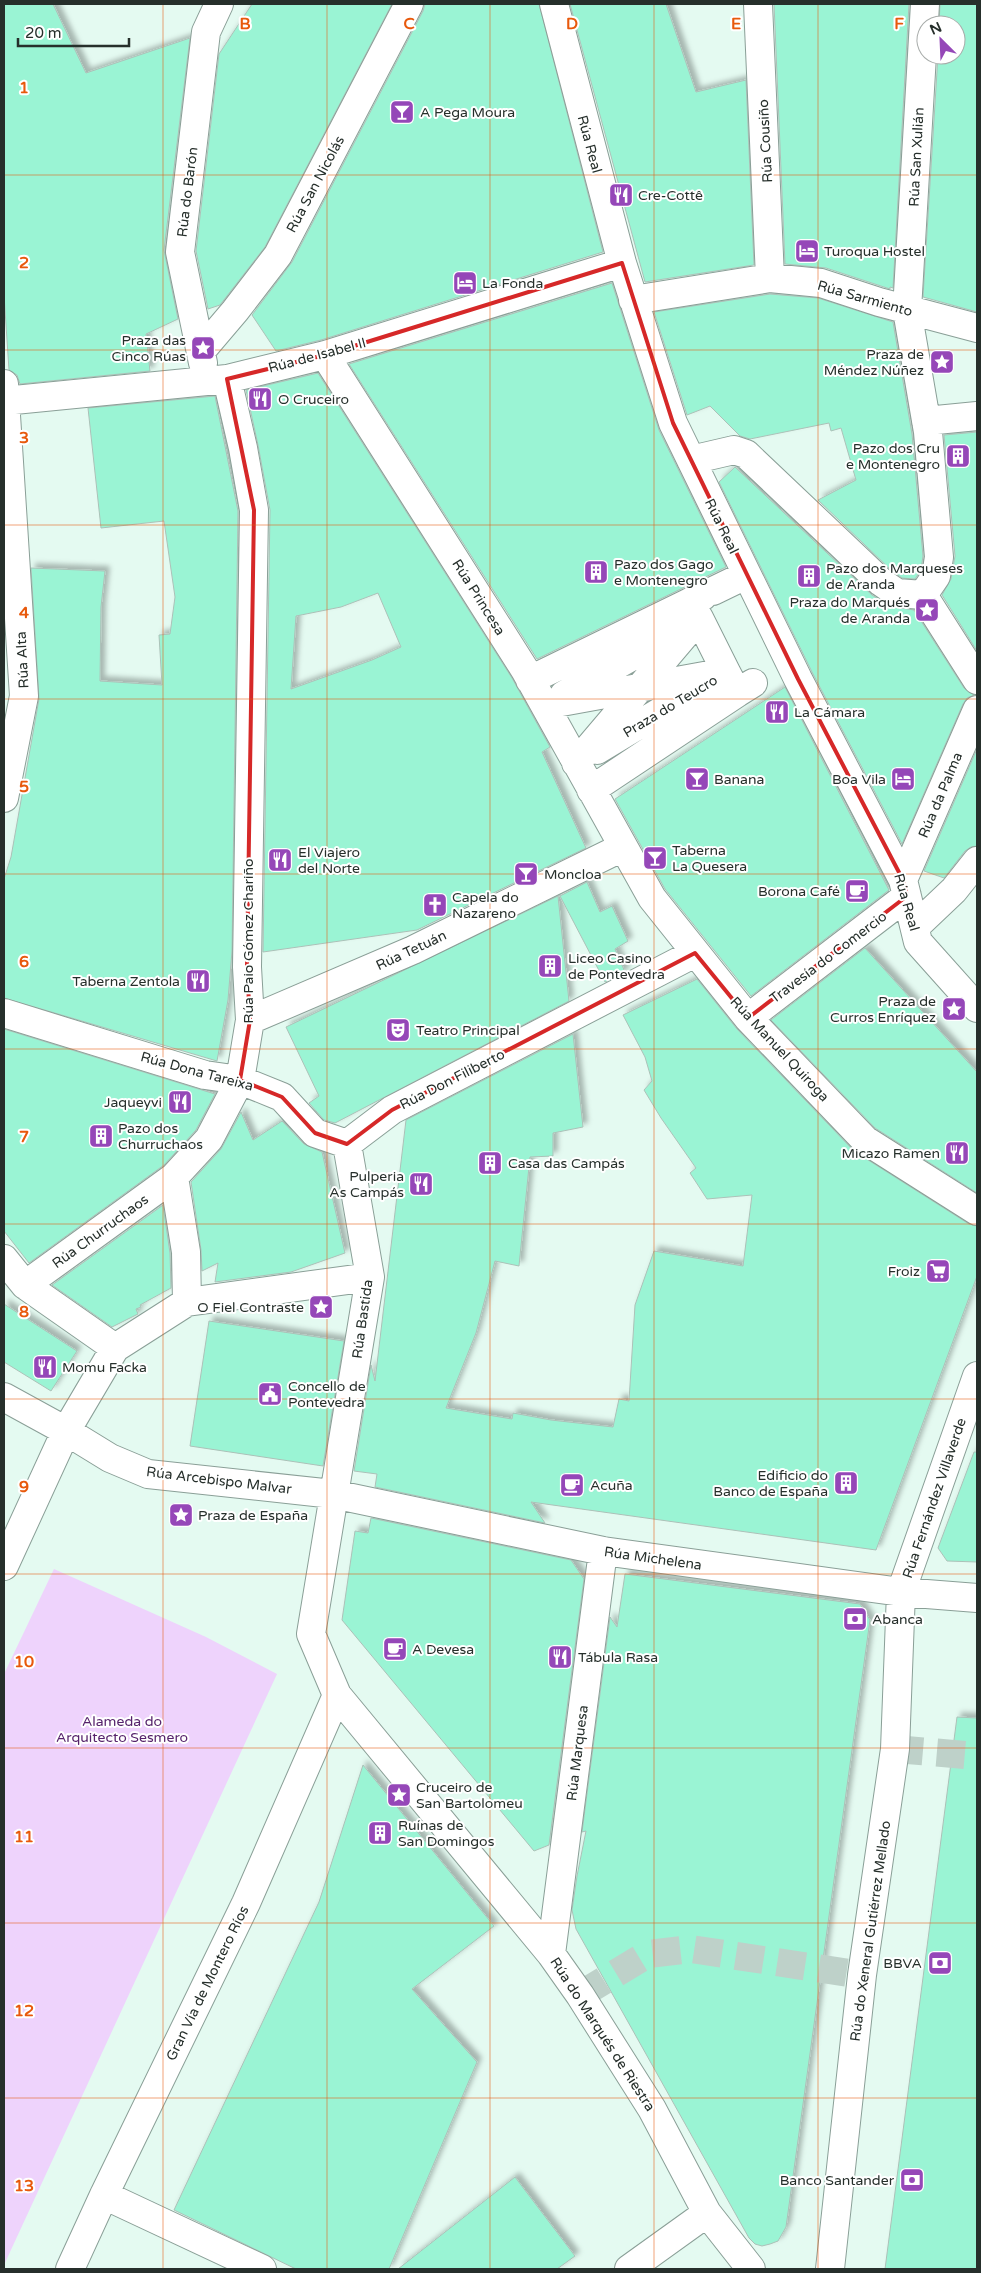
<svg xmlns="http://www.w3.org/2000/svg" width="981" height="2273" viewBox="0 0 981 2273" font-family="'Varela Round',sans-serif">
	<defs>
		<filter id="shadow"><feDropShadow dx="4.5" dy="-4.5" stdDeviation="2.5" flood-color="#0004"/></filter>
	</defs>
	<rect width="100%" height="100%" fill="#e4faf1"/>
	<path fill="#eed3fc" d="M 54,1569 L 206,1637 L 277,1674 L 4,2265 L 4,1674 Z"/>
	<path fill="#9af4d4" stroke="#acc1b8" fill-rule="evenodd" filter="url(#shadow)" d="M 4,4 L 53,4 L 86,73 L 190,38 L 164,250 L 178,319 L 146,334 L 150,371 L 20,384 L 17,375 L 9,370 L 4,295 Z
		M 252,4 L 392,4 L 265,247 L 220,305 L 208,309 L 196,251 L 219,54 Z
		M 425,4 L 539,4 L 603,252 L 321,340 L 276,351 L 252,315 L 292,262 L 423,11 Z
		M 570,4 L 666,4 L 696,92 L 746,80 L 754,265 L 645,282 Z
		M 774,4 L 909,4 L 893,288 L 890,287 L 890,289 L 826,268 L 785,264 Z
		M 940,4 L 977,4 L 977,312 L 923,297 L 938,55 L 956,55 L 956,25 L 939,25 Z
		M 612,283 L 659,430 L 726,567 L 537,659 L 349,364 Z
		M 770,294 L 818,298 L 893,322 L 912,434 L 923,556 L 921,570 L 915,579 L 902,578 L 891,570 L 818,500 L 856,480 L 841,428 L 831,431 L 829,423 L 750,439 L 740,436 L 710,406 L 687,415 L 654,312 Z
		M 318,373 L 512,678 L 550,747 L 542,752 L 586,848 L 417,930 L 263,952 L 270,510 L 258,445 L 246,390 ZM 378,593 L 401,647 L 372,660 L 291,689 L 296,616 L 341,607 Z
		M 215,396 L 238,511 L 232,951 L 228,1000 L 217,1061 L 4,998 L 4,879 L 11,857 L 39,699 L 31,568 L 105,571 L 101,607 L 100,681 L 162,685 L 159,635 L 170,634 L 175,597 L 164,521 L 101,528 L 88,408 Z
		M 977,432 L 977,651 L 942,595 L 951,579 L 955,556 L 944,435 Z
		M 735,467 L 872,595 L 889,606 L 914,610 L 964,688 L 974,695 L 967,698 L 963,704 L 902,844 L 812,672 L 719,482 Z
		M 785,687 L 889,890 L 751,996 L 665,889 L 615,799 Z
		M 977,749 L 977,846 L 971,847 L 965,851 L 944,878 L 924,871 Z
		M 587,882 L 600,912 L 612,906 L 628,941 L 615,949 L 625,972 L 605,982 L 560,896 Z
		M 558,896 L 569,1001 L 335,1123 L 324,1120 L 309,1103 L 319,1096 L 286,1027 Z
		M 865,948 L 977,1072 L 977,1193 L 875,1128 L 771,1020 Z
		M 697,979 L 737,1029 L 854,1151 L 969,1224 L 977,1226 L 977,1276 L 876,1550 L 531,1502 L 545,1523 L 375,1487 L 377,1474 L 354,1471 L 371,1365 L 375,1381 L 406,1120 L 573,1034 L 583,1127 L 553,1133 L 553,1156 L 530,1157 L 519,1266 L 495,1261 L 476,1333 L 446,1408 L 512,1419 L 513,1413 L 551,1420 L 613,1427 L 619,1399 L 629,1401 L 635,1305 L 654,1251 L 743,1266 L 752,1195 L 707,1199 L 690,1173 L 696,1168 L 661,1118 L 644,1090 L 652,1081 L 645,1057 L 623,1015 Z
		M 4,1029 L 215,1094 L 196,1130 L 164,1165 L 29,1263 L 4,1231 Z
		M 241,1112 L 253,1140 L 282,1121 L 304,1144 L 322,1152 L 345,1253 L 291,1272 L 215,1282 L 218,1263 L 202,1271 L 201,1250 L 191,1182 L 221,1149 Z
		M 163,1205 L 170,1253 L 171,1288 L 140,1305 L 141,1307 L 136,1309 L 138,1314 L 112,1327 L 52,1285 Z
		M 4,1304 L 77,1351 L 51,1391 L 4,1362 Z
		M 209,1321 L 344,1341 L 323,1466 L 190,1446 Z
		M 974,1452 L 977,1452 L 977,1562 L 947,1561 L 938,1548 Z
		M 371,1518 L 571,1560 L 584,1579 L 549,1845 L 534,1851 L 342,1620 L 355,1531 L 368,1533 Z
		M 625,1574 L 860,1604 L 870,1620 L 786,2227 L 778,2241 L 770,2244 L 762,2246 L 755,2244 L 749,2238 L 576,1929 L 572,1910 L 577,1876 L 586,1831 L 582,1832 L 610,1617 L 617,1627 Z
		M 957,1717 L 977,1718 L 977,2269 L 885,2269 Z
		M 363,1765 L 494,1926 L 412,1989 L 477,2062 L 389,2269 L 296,2269 L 174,2210 L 319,1902 Z
		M 515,2177 L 575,2256 L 557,2269 L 398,2269 Z"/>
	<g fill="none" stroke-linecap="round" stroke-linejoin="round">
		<path stroke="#bed1c9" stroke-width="28" stroke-dasharray="28 14" stroke-linecap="butt" d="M 895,1749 L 977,1756
			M 580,1995 L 648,1954 L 691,1949 L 862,1975"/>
		<defs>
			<path id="street" d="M 554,4 L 622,263 L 673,423 L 798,679 L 903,880 L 918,942 L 977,1008
				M 758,4 L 770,278
				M 633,300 L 770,278 L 821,283 L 879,302 L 977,328
				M 201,351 L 235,311 L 278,255 L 409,4
				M 325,355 L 525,670 L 652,898 L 748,1018 L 865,1140 L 977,1211
				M 203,363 L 180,252 L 206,32 L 219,4
				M 4,401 L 227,379 L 325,355 L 622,263
				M 926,421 L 977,416
				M 691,460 L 734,450 L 746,454 L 881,582 L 897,593 L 923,595 L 936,576 L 939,557 L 928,432 L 907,310 L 925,4
				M 713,591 L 746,575
				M 923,595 L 977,680
				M 530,680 L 690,602
				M 564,695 L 699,618 L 690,602 L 703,596
				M 545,705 L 726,672 L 699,618 L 576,763
				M 597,750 L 726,672 L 737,693 L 753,683
				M 591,790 L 737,693
				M 4,798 L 24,696 L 4,384
				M 903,880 L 977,710
				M 915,927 L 954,890 L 977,861
				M 4,1013 L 205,1075 L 240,1080 L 282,1097 L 315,1133 L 347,1144
				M 748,1018 L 907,896
				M 250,1020 L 413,950 L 623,847
				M 347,1144 L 370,1277 L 311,1634 L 337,1695 L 551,1954 L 580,1995 L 652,2109 L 707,2213 L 751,2269
				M 347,1144 L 392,1110 L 695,953
				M 4,1259 L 25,1285 L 115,1348
				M 25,1285 L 174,1177
				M 187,1302 L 370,1277
				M 4,1397 L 66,1431 L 110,1458 L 148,1474 L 333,1494 L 603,1551 L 901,1592 L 977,1598
				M 4,1566 L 66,1431 L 115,1348 L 187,1302 L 186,1252 L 174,1177 L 209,1139 L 240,1080 L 250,1020 L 247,967 L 254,510 L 243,448 L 227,379
				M 551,1954 L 603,1551
				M 104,2195 L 262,2269
				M 70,2269 L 104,2195 L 246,1903 L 337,1695
				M 629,2269 L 707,2213
				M 830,2269 L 862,1975 L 895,1749 L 901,1592 L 977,1376"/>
		</defs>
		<use href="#street" stroke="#8a9f97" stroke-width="30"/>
		<use href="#street" stroke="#fff" stroke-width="28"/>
	</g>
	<path fill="none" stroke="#d62828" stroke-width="4" stroke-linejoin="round" d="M 622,263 L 673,423 L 798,679 L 903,880 L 907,896 L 748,1018 L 695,953 L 392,1110 L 347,1144 L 315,1133 L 282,1097 L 240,1080 L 250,1020 L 247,967 L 254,510 L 227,379 L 325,355 Z"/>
	<path fill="none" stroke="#e8590c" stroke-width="1" stroke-opacity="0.55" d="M 163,4 L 163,2269M 327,4 L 327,2269M 490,4 L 490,2269M 654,4 L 654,2269M 818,4 L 818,2269M 4,175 L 977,175M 4,350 L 977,350M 4,525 L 977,525M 4,699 L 977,699M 4,874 L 977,874M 4,1049 L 977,1049M 4,1224 L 977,1224M 4,1399 L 977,1399M 4,1574 L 977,1574M 4,1748 L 977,1748M 4,1923 L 977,1923M 4,2098 L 977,2098"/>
	<defs>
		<symbol id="bar-square" viewBox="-11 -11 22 22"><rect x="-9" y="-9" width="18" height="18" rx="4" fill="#9547b8" stroke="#fff"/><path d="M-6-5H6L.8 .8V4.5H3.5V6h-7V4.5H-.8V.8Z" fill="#fff"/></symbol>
		<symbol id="restaurant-square" viewBox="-11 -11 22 22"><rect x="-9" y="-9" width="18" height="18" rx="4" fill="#9547b8" stroke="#fff"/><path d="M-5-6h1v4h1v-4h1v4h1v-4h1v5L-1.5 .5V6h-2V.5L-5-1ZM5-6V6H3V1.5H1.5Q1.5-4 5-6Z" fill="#fff"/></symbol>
		<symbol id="hotel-square" viewBox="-11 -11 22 22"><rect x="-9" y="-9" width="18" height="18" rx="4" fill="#9547b8" stroke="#fff"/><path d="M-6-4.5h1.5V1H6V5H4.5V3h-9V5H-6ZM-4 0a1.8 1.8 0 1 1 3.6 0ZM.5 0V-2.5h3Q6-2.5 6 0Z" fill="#fff"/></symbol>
		<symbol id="sight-square" viewBox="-11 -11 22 22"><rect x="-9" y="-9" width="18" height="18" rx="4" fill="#9547b8" stroke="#fff"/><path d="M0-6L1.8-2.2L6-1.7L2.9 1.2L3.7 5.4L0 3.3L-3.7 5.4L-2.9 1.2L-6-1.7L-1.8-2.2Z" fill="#fff"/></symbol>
		<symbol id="building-square" viewBox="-11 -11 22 22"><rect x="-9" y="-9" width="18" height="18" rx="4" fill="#9547b8" stroke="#fff"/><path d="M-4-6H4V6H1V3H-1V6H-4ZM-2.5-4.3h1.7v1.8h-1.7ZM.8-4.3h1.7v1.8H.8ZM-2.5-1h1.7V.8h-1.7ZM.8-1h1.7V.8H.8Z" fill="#fff"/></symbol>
		<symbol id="cafe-square" viewBox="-11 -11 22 22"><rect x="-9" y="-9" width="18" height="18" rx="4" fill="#9547b8" stroke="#fff"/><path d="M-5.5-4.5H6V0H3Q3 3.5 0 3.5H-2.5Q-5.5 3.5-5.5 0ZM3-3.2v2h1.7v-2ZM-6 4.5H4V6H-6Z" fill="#fff"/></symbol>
		<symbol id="church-square" viewBox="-11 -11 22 22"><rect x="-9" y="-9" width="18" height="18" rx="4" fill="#9547b8" stroke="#fff"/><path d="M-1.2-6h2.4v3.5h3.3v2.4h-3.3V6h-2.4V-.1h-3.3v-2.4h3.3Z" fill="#fff"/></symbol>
		<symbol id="theatre-square" viewBox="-11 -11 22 22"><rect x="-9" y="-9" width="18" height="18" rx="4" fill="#9547b8" stroke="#fff"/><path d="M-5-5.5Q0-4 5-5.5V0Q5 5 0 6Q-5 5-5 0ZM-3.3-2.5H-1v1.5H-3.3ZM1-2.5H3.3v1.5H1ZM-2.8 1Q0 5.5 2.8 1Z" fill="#fff"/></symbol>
		<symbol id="supermarket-square" viewBox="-11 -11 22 22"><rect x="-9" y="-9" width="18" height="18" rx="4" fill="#9547b8" stroke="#fff"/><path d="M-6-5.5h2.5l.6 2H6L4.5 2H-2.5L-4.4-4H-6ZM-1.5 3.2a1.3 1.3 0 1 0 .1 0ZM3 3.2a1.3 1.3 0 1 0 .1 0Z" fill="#fff"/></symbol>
		<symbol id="civic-square" viewBox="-11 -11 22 22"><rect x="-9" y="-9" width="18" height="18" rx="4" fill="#9547b8" stroke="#fff"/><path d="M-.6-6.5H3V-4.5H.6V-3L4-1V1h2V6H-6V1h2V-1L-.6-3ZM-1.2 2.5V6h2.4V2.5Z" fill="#fff"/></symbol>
		<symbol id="bank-square" viewBox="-11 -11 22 22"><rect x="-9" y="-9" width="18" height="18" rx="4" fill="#9547b8" stroke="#fff"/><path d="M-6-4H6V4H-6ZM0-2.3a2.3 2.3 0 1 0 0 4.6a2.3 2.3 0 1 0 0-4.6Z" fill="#fff"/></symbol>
	</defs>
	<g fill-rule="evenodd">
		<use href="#bar-square" x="388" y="98" width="28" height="28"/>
		<use href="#restaurant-square" x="607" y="181" width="28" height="28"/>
		<use href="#hotel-square" x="793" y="237" width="28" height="28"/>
		<use href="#hotel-square" x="451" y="269" width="28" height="28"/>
		<use href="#sight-square" x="189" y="334" width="28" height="28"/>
		<use href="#sight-square" x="928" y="348" width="28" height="28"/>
		<use href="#restaurant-square" x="246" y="385" width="28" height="28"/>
		<use href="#building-square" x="944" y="442" width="28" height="28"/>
		<use href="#building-square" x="582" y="558" width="28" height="28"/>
		<use href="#building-square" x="795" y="562" width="28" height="28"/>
		<use href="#sight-square" x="913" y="596" width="28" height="28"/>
		<use href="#restaurant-square" x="763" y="698" width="28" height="28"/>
		<use href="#bar-square" x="683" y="765" width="28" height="28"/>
		<use href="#hotel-square" x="889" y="765" width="28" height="28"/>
		<use href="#bar-square" x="641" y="844" width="28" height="28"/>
		<use href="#restaurant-square" x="266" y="846" width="28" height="28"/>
		<use href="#bar-square" x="512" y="860" width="28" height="28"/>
		<use href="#cafe-square" x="843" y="877" width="28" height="28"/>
		<use href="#church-square" x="421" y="891" width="28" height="28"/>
		<use href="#building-square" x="536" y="952" width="28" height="28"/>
		<use href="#restaurant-square" x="184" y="967" width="28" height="28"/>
		<use href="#sight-square" x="940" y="995" width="28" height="28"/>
		<use href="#theatre-square" x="384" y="1016" width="28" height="28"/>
		<use href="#restaurant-square" x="166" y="1088" width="28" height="28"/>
		<use href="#building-square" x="87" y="1122" width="28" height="28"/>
		<use href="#restaurant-square" x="943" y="1139" width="28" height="28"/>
		<use href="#building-square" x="476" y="1149" width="28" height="28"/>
		<use href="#restaurant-square" x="407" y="1170" width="28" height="28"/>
		<use href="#supermarket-square" x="924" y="1257" width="28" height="28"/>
		<use href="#sight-square" x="307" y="1293" width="28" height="28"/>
		<use href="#restaurant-square" x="31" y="1353" width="28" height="28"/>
		<use href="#civic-square" x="256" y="1380" width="28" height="28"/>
		<use href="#building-square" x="832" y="1469" width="28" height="28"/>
		<use href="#cafe-square" x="558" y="1471" width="28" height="28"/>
		<use href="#sight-square" x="167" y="1501" width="28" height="28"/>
		<use href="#bank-square" x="841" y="1605" width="28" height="28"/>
		<use href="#cafe-square" x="381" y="1635" width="28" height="28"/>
		<use href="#restaurant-square" x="546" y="1643" width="28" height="28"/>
		<use href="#sight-square" x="385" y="1781" width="28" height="28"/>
		<use href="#building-square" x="366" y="1819" width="28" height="28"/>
		<use href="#bank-square" x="926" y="1949" width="28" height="28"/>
		<use href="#bank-square" x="898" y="2166" width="28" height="28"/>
	</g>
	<g text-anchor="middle" stroke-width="4" stroke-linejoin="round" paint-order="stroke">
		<g font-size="14" fill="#262f2b" stroke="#fff" text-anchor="start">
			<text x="420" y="117">A Pega Moura</text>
			<text x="638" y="200">Cre-Cottê</text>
			<text x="824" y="256">Turoqua Hostel</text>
			<text x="482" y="288">La Fonda</text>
			<text x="186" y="345" text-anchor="end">Praza das<tspan x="186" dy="16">Cinco Rúas</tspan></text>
			<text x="924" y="359" text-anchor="end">Praza de<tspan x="924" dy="16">Méndez Núñez</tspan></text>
			<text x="278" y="404">O Cruceiro</text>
			<text x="940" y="453" text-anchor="end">Pazo dos Cru<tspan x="940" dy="16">e Montenegro</tspan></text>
			<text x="614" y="569">Pazo dos Gago<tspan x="614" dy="16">e Montenegro</tspan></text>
			<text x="826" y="573">Pazo dos Marqueses<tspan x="826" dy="16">de Aranda</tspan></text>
			<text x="910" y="607" text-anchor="end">Praza do Marqués<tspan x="910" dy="16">de Aranda</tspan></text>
			<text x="794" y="717">La Cámara</text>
			<text x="714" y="784">Banana</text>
			<text x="886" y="784" text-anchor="end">Boa Vila</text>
			<text x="672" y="855">Taberna<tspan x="672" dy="16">La Quesera</tspan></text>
			<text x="298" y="857">El Viajero<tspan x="298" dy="16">del Norte</tspan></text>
			<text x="544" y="879">Moncloa</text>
			<text x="840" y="896" text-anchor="end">Borona Café</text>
			<text x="452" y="902">Capela do<tspan x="452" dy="16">Nazareno</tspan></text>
			<text x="568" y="963">Liceo Casino<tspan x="568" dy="16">de Pontevedra</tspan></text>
			<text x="180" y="986" text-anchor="end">Taberna Zentola</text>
			<text x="936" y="1006" text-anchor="end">Praza de<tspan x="936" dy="16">Curros Enríquez</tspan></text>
			<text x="416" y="1035">Teatro Principal</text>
			<text x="162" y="1107" text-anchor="end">Jaqueyvi</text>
			<text x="118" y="1133">Pazo dos<tspan x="118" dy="16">Churruchaos</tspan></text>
			<text x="940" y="1158" text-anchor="end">Micazo Ramen</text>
			<text x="508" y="1168">Casa das Campás</text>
			<text x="404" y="1181" text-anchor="end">Pulperia<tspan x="404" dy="16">As Campás</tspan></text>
			<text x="920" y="1276" text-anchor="end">Froiz</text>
			<text x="304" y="1312" text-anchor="end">O Fiel Contraste</text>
			<text x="62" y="1372">Momu Facka</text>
			<text x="288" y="1391">Concello de<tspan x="288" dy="16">Pontevedra</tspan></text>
			<text x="828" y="1480" text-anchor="end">Edificio do<tspan x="828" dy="16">Banco de España</tspan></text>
			<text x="590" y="1490">Acuña</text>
			<text x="198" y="1520">Praza de España</text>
			<text x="872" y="1624">Abanca</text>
			<text x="412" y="1654">A Devesa</text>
			<text x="578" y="1662">Tábula Rasa</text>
			<text x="416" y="1792">Cruceiro de<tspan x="416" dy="16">San Bartolomeu</tspan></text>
			<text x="398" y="1830">Ruínas de<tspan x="398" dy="16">San Domingos</tspan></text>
			<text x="922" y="1968" text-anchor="end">BBVA</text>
			<text x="894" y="2185" text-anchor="end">Banco Santander</text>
		</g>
		<g font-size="14" fill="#262f2b" stroke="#fff">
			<text transform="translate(765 141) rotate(-93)" y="5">Rúa Cousiño</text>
			<text transform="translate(590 144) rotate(75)" y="5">Rúa Real</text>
			<text transform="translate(916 157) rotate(-87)" y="5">Rúa San Xulián</text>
			<text transform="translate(315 184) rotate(-62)" y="5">Rúa San Nicolás</text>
			<text transform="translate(187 192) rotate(-83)" y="5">Rúa do Barón</text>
			<text transform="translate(865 298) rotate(16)" y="5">Rúa Sarmiento</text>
			<text transform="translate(317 355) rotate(-15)" y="5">Rúa de Isabel II</text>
			<text transform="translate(722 526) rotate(64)" y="5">Rúa Real</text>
			<text transform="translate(479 597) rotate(58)" y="5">Rúa Princesa</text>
			<text transform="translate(22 660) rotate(-93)" y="5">Rúa Alta</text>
			<text transform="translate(670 706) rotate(-31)" y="5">Praza do Teucro</text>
			<text transform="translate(940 795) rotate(-67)" y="5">Rúa da Palma</text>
			<text transform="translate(907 902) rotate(74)" y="5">Rúa Real</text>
			<text transform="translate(248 941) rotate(-90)" y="5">Rúa Paio Gómez Chariño</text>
			<text transform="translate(411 950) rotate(-25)" y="5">Rúa Tetuán</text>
			<text transform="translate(828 957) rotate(-37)" y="5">Travesía do Comercio</text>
			<text transform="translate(780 1049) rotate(47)" y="5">Rúa Manuel Quiroga</text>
			<text transform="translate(197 1071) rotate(15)" y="5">Rúa Dona Tareixa</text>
			<text transform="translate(452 1079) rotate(-27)" y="5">Rúa Don Filiberto</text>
			<text transform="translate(100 1231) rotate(-36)" y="5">Rúa Churruchaos</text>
			<text transform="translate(362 1319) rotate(-82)" y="5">Rúa Bastida</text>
			<text transform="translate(219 1480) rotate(7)" y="5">Rúa Arcebispo Malvar</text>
			<text transform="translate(934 1498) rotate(-71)" y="5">Rúa Fernández Villaverde</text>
			<text transform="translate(653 1558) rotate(8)" y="5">Rúa Michelena</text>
			<text transform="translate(577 1753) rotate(-83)" y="5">Rúa Marquesa</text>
			<text transform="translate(870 1931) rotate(-82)" y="5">Rúa do Xeneral Gutiérrez Mellado</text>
			<text transform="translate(207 1983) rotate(-64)" y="5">Gran Vía de Montero Ríos</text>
			<text transform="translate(603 2034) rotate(57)" y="5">Rúa do Marqués de Riestra</text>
		</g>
		<g font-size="14" fill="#56236c" stroke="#fff">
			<text x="122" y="1726">Alameda do<tspan x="122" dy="16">Arquitecto Sesmero</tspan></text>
		</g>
	</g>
	<g font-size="16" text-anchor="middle" font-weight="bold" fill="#e8590c" stroke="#fff" stroke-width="4" stroke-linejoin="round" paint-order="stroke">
		<text x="245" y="29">B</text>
		<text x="409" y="29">C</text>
		<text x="572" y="29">D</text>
		<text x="736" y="29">E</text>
		<text x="899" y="29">F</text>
		<text x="24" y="93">1</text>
		<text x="24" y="268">2</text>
		<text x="24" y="443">3</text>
		<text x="24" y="618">4</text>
		<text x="24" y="792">5</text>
		<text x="24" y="967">6</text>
		<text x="24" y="1142">7</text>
		<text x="24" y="1317">8</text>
		<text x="24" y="1492">9</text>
		<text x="24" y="1667">10</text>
		<text x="24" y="1842">11</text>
		<text x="24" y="2016">12</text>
		<text x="24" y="2191">13</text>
	</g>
	<rect width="981" height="2273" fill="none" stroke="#262f2b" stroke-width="10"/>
	<g transform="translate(941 40) rotate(336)"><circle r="24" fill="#ffffff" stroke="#a8acaa"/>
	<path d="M0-4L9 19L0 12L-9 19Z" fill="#9547b8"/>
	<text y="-8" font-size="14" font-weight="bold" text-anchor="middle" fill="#262f2b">N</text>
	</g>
	<path d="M18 38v8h111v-8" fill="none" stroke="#262f2b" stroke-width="2.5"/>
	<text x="25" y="38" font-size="15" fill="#262f2b" stroke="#ffffff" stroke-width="4" paint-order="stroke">20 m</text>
</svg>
